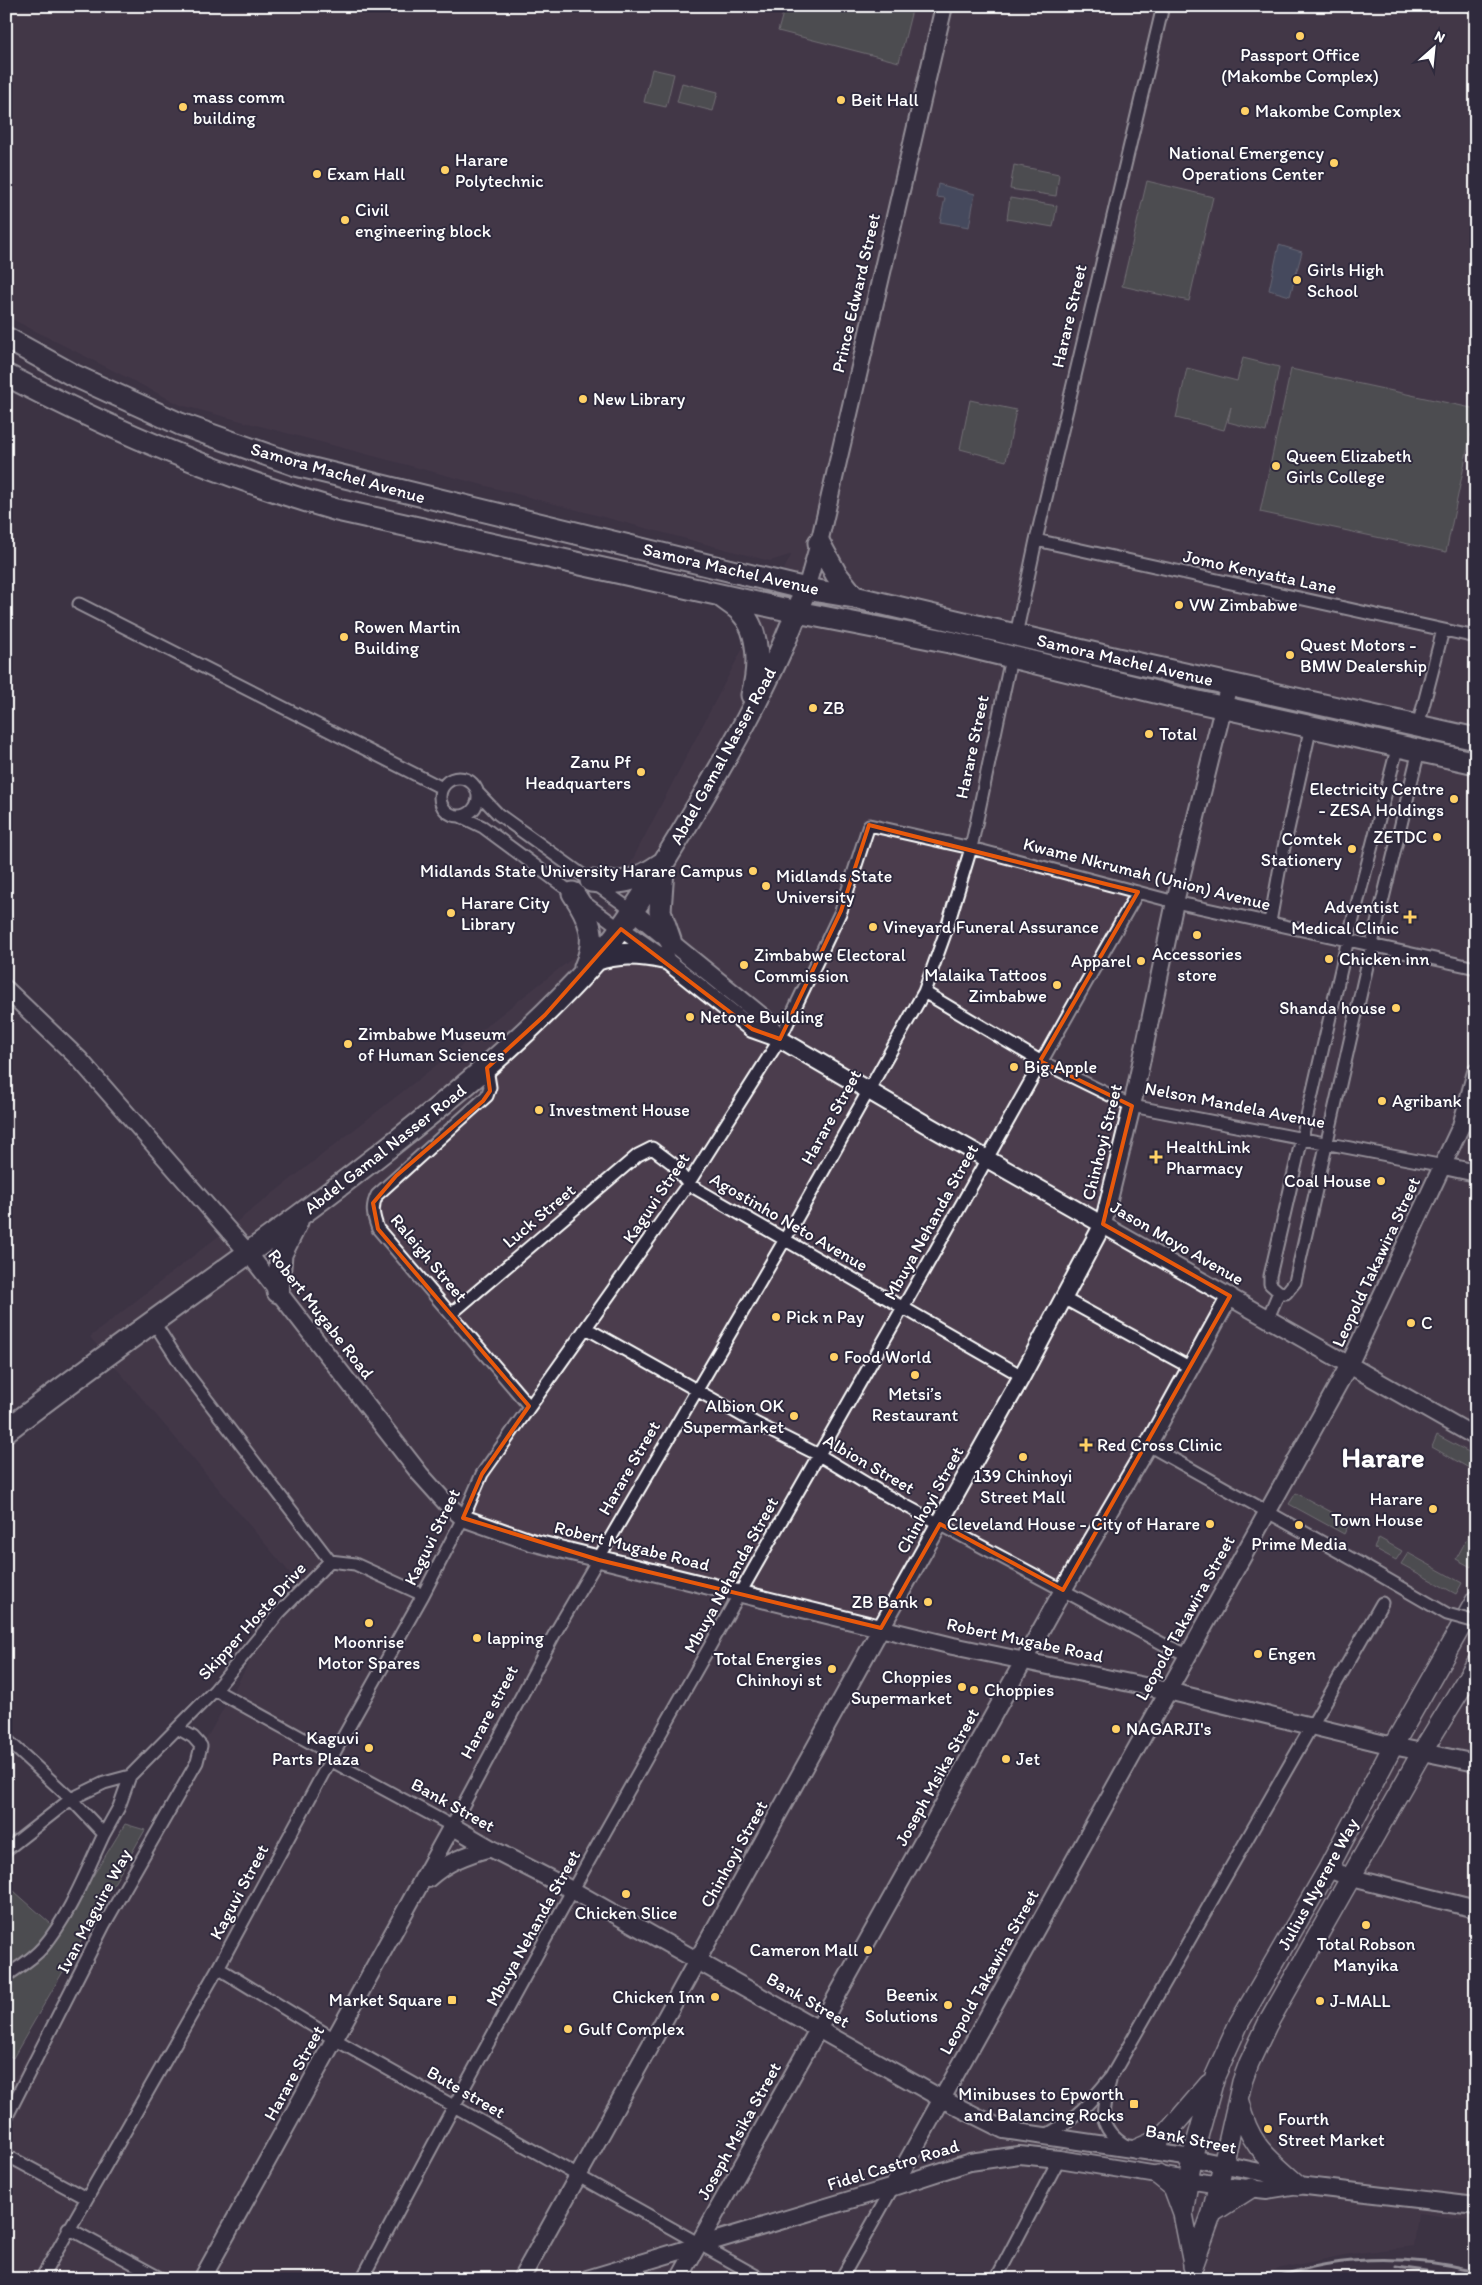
<svg xmlns="http://www.w3.org/2000/svg" width="1482" height="2285" viewBox="0 0 1482 2285" font-family="Itim,sans-serif">
	<rect width="100%" height="100%" fill="#3c3344"/>
	<filter id="ink" filterUnits="userSpaceOnUse"><feTurbulence type="fractalNoise" baseFrequency=".02" numOctaves="2"/><feDisplacementMap in="SourceGraphic" scale="10" xChannelSelector="R" yChannelSelector="G"/><feConvolveMatrix kernelMatrix="1 2 1 2 8 2 1 2 1" color-interpolation-filters="sRGB"/></filter>
	<g filter="url(#ink)">
		<path fill="#4c3e4d" d="M 6,6 L 1476,6 L 1476,2221 L 1418,2213 L 1414,2246 L 1349,2254 L 1281,2268 L 1250,2279 L 6,2279 L 6,2094 L 296,1580 L 90,1337 L 587,947 L 792,554 L 770,561 L 181,405 L 6,316 Z"/>
		<path fill="#606b5f" stroke="#b0b5af" d="M 785,6 L 913,6 L 899,62 L 778,31 Z
			M 652,69 L 674,74 L 666,107 L 644,102 Z
			M 682,83 L 718,92 L 713,111 L 677,102 Z
			M 1014,165 L 1059,174 L 1056,196 L 1010,189 Z
			M 1147,181 L 1213,197 L 1189,301 L 1122,286 Z
			M 1010,198 L 1057,206 L 1053,227 L 1007,219 Z
			M 1243,358 L 1279,367 L 1266,432 L 1228,422 L 1231,407 L 1224,430 L 1176,418 L 1187,368 L 1237,381 Z
			M 1291,369 L 1476,409 L 1446,552 L 1260,512 Z
			M 970,400 L 1016,410 L 1006,461 L 960,449 Z
			M 1437,1435 L 1476,1456 L 1476,1472 L 1432,1447 Z
			M 1296,1493 L 1350,1522 L 1344,1534 L 1289,1504 Z
			M 1476,1522 L 1476,1557 L 1471,1567 L 1456,1559 Z
			M 1379,1538 L 1402,1551 L 1396,1560 L 1374,1548 Z
			M 1408,1553 L 1462,1583 L 1456,1594 L 1401,1564 Z
			M 125,1824 L 145,1830 L 13,2058 L 6,2054 L 6,1884 L 59,1931 Z"/>
		<path fill="#51657c" stroke="#97a3b0" d="M 938,184 L 975,194 L 969,227 L 940,222 L 945,198 L 936,197 Z
			M 1279,245 L 1302,252 L 1290,296 L 1269,290 Z"/>
		<g fill="none" stroke-linecap="round" stroke-linejoin="round">
			<defs>
				<path id="street" d="M 1036,540 L 1476,637
					M 79,604 L 442,788
					M 1016,635 L 1036,540 L 1163,6
					M 1418,726 L 1443,630
					M 1398,745 L 1348,939 L 1270,1276 L 1270,1284 L 1279,1292 L 1286,1293 L 1295,1282 L 1372,944 L 1419,750
					M440 797a19 19 0 1 1 38 0a19 19 0 1 1-38 0Z
					M 478,793 L 498,814 L 634,912
					M 460,816 L 483,827 L 621,929
					M 1270,922 L 1281,861 L 1311,726
					M 924,992 L 1040,1061 L 1132,1106 L 1444,1166
					M 487,1068 L 490,1087 L 487,1096 L 377,1195 C 371,1207 373,1216 378,1229 L 529,1406
					M 1063,1298 L 1191,1368
					M 452,1313 L 638,1155 L 652,1148 L 672,1163 L 688,1184 L 1022,1376
					M 1268,1318 L 1279,1292
					M 153,1321 L 185,1371 L 330,1561
					M 586,1328 L 757,1424 L 819,1455 L 882,1493 L 1165,1645 L 1188,1655
					M 1148,1445 L 1359,1563
					M 215,1690 L 333,1755
					M 6,1739 L 71,1799 L 104,1834 C 87,1870 69,1917 43,1947 C 33,1959 19,1967 6,1976
					M 330,1760 L 452,1826 L 555,1633 L 784,1241 L 924,992 L 946,931 L 971,848 L 1011,658
					M 104,1834 L 119,1807 L 130,1776
					M 6,1850 L 71,1799 L 104,1783 L 130,1776 L 215,1690 L 279,1613 L 330,1561 L 355,1564 L 423,1595
					M 218,1968 L 336,2040 L 762,2279
					M 1110,2081 C 1102,2111 1096,2127 1126,2146
					M 6,2118 L 104,1925 L 197,1762 L 201,1746 L 193,1737 L 179,1729
					M 1046,2135 C 1076,2119 1090,2103 1111,2077 L 1382,1603
					M 6,2155 L 86,2198
					M 68,2228 L 162,2279
					M 41,2279 L 218,1968 L 333,1755 L 423,1595 L 463,1518 L 482,1474 L 688,1184 L 780,1039 L 841,911 L 869,825 L 971,848 L 1175,902 L 1476,968
					M 362,2279 C 530,1958 711,1644 890,1330 C 974,1184 1054,1037 1138,892
					M 841,2279 L 893,2187
					M 996,2279 L 1059,2159"/>
				<path id="secondary" d="M 806,589 L 819,543 L 944,6
					M 634,912 L 763,1017 L 780,1039
					M 621,929 L 663,958 L 752,1029 L 780,1039 L 929,1126 L 1476,1437
					M 6,989 L 80,1060 L 249,1254 L 420,1474 L 446,1503 L 463,1518 L 531,1542 L 953,1646 L 1168,1691 L 1393,1746 L 1476,1763
					M 1444,1166 L 1476,1173
					M 1328,1869 L 1352,1878 L 1476,1909
					M 428,1879 C 447,1862 465,1855 490,1848
					M 893,2187 L 1349,1365 L 1461,1126 L 1476,1072
					M 202,2279 L 452,1826 L 490,1848 L 574,1891 L 942,2099 L 1004,2130 L 1192,2158 L 1265,2173 L 1298,2185 L 1476,2206
					M 521,2279 L 881,1628 L 1022,1376 L 1103,1224 L 1132,1106 L 1175,902 L 1229,684
					M 587,2279 L 893,2187 L 970,2162 L 1019,2155 L 1059,2159 L 1219,2185 L 1267,2190 L 1298,2185
					M 679,2279 L 1063,1590 L 1148,1445 L 1230,1296"/>
				<path id="primary" d="M 1239,2102 C 1249,2145 1266,2157 1298,2185
					M 1137,2149 L 1160,2139 L 1168,2132 L 1209,2084
					M 1158,2175 L 1173,2187 L 1183,2214 L 1193,2264
					M 1212,2213 L 1251,2188
					M 1183,2214 L 1192,2158 L 1215,2076 L 1239,2023 L 1328,1869 L 1393,1746 L 1476,1600
					M 1193,2266 L 1212,2213 L 1242,2082 L 1249,2063 L 1267,2025 L 1422,1752 L 1476,1664"/>
				<path id="highway" d="M 6,338 L 73,375 L 180,424 L 296,465 L 806,589 L 854,597 L 1117,659 L 1476,739
					M 6,375 C 112,430 222,477 337,510 L 797,612 L 950,642 L 1180,698 L 1476,763
					M 819,543 L 836,574 L 854,597
					M 722,597 C 728,602 736,606 741,612 C 761,632 759,670 752,695
					M 663,870 L 660,911 L 670,940
					M 591,881 C 622,885 636,881 661,864
					M 573,893 C 590,918 598,938 585,967
					M 595,960 C 618,952 639,953 663,958
					M 278,1292 L 281,1254 L 297,1222
					M 6,1431 C 137,1329 275,1239 404,1135 C 472,1081 537,1026 595,961 C 629,921 654,878 681,834 C 726,759 772,681 802,598"/>
			</defs>
			<use href="#street" stroke="#fff" stroke-width="15"/>
			<use href="#secondary" stroke="#fff" stroke-width="20"/>
			<use href="#primary" stroke="#fff" stroke-width="22"/>
			<use href="#highway" stroke="#fff" stroke-width="25"/>
			<use href="#street" stroke="#2f2a3d" stroke-width="11"/>
			<use href="#secondary" stroke="#2f2a3d" stroke-width="16"/>
			<use href="#primary" stroke="#2f2a3d" stroke-width="19"/>
			<use href="#highway" stroke="#2f2a3d" stroke-width="21"/>
			<path stroke="#fff" stroke-width="3" d="M 1397,2267 L 1468,2277
				M 1272,2279 C 1338,2255 1409,2255 1476,2271"/>
			<defs>
				<path id="street-bridge" d="M 1359,1563 L 1447,1614 L 1476,1622"/>
			</defs>
			<use href="#street-bridge" stroke="#fff" stroke-width="15" stroke-linecap="butt"/>
			<use href="#street-bridge" stroke="#2f2a3d" stroke-width="11"/>
		</g>
	</g>
	<path d="M0 0H1482V2285H0ZM 869,825 L 1138,892 L 1040,1061 L 1132,1106 L 1103,1224 L 1230,1296 L 1063,1590 L 940,1524 L 881,1628 L 599,1560 L 463,1518 L 482,1474 L 529,1406 L 378,1229 L 373,1203 L 396,1176 L 483,1101 L 490,1091 L 487,1068 L 545,1015 L 621,929 L 752,1029 L 780,1039 L 841,911 Z" fill="#3c3344" fill-opacity=".55" fill-rule="evenodd"/>
	<path fill="none" stroke="#e8590c" stroke-width="4" stroke-linejoin="round" d="M 869,825 L 1138,892 L 1040,1061 L 1132,1106 L 1103,1224 L 1230,1296 L 1063,1590 L 940,1524 L 881,1628 L 599,1560 L 463,1518 L 482,1474 L 529,1406 L 378,1229 L 373,1203 L 396,1176 L 483,1101 L 490,1091 L 487,1068 L 545,1015 L 621,929 L 752,1029 L 780,1039 L 841,911 Z"/>
	<g fill="#ffd166" stroke="#2f2a3d" stroke-width="2">
		<circle cx="1300" cy="36" r="5"/>
		<circle cx="841" cy="100" r="5"/>
		<circle cx="183" cy="107" r="5"/>
		<circle cx="1245" cy="111" r="5"/>
		<circle cx="1334" cy="163" r="5"/>
		<circle cx="445" cy="170" r="5"/>
		<circle cx="317" cy="174" r="5"/>
		<circle cx="345" cy="220" r="5"/>
		<circle cx="1297" cy="280" r="5"/>
		<circle cx="583" cy="399" r="5"/>
		<circle cx="1276" cy="466" r="5"/>
		<circle cx="1179" cy="605" r="5"/>
		<circle cx="344" cy="637" r="5"/>
		<circle cx="1290" cy="655" r="5"/>
		<circle cx="813" cy="708" r="5"/>
		<circle cx="1149" cy="734" r="5"/>
		<circle cx="641" cy="772" r="5"/>
		<circle cx="1454" cy="799" r="5"/>
		<circle cx="1437" cy="837" r="5"/>
		<circle cx="1352" cy="849" r="5"/>
		<circle cx="753" cy="871" r="5"/>
		<circle cx="766" cy="886" r="5"/>
		<circle cx="451" cy="913" r="5"/>
		<path d="M1407.5 909.5h5v5h5v5h-5v5h-5v-5h-5v-5h5z"/>
		<circle cx="873" cy="927" r="5"/>
		<circle cx="1197" cy="935" r="5"/>
		<circle cx="1329" cy="959" r="5"/>
		<circle cx="1141" cy="961" r="5"/>
		<circle cx="744" cy="965" r="5"/>
		<circle cx="1057" cy="985" r="5"/>
		<circle cx="1396" cy="1008" r="5"/>
		<circle cx="690" cy="1017" r="5"/>
		<circle cx="348" cy="1044" r="5"/>
		<circle cx="1014" cy="1067" r="5"/>
		<circle cx="1382" cy="1101" r="5"/>
		<circle cx="539" cy="1110" r="5"/>
		<path d="M1153.5 1149.5h5v5h5v5h-5v5h-5v-5h-5v-5h5z"/>
		<circle cx="1381" cy="1181" r="5"/>
		<circle cx="776" cy="1317" r="5"/>
		<circle cx="1411" cy="1323" r="5"/>
		<circle cx="834" cy="1357" r="5"/>
		<circle cx="915" cy="1375" r="5"/>
		<circle cx="794" cy="1416" r="5"/>
		<path d="M1083.5 1437.5h5v5h5v5h-5v5h-5v-5h-5v-5h5z"/>
		<circle cx="1023" cy="1457" r="5"/>
		<circle cx="1433" cy="1509" r="5"/>
		<circle cx="1210" cy="1524" r="5"/>
		<circle cx="1299" cy="1525" r="5"/>
		<circle cx="928" cy="1602" r="5"/>
		<circle cx="369" cy="1623" r="5"/>
		<circle cx="477" cy="1638" r="5"/>
		<circle cx="1258" cy="1654" r="5"/>
		<circle cx="832" cy="1669" r="5"/>
		<circle cx="962" cy="1687" r="5"/>
		<circle cx="974" cy="1690" r="5"/>
		<circle cx="1116" cy="1729" r="5"/>
		<circle cx="369" cy="1748" r="5"/>
		<circle cx="1006" cy="1759" r="5"/>
		<circle cx="626" cy="1894" r="5"/>
		<circle cx="1366" cy="1925" r="5"/>
		<circle cx="868" cy="1950" r="5"/>
		<circle cx="715" cy="1997" r="5"/>
		<rect x="447" y="1995" width="10" height="10" rx="2.5"/>
		<circle cx="1320" cy="2001" r="5"/>
		<circle cx="948" cy="2005" r="5"/>
		<circle cx="568" cy="2029" r="5"/>
		<rect x="1129" y="2099" width="10" height="10" rx="2.5"/>
		<circle cx="1268" cy="2129" r="5"/>
	</g>
	<g text-anchor="middle" stroke-width="4" stroke-linejoin="round" paint-order="stroke">
		<g font-size="18" fill="#fff" stroke="#2f2a3d" text-anchor="start">
			<text x="1300" y="61" text-anchor="middle">Passport Office<tspan x="1300" dy="21">(Makombe Complex)</tspan></text>
			<text x="193" y="103">mass comm<tspan x="193" dy="21">building</tspan></text>
			<text x="851" y="106">Beit Hall</text>
			<text x="1255" y="117">Makombe Complex</text>
			<text x="1324" y="159" text-anchor="end">National Emergency<tspan x="1324" dy="21">Operations Center</tspan></text>
			<text x="455" y="166">Harare<tspan x="455" dy="21">Polytechnic</tspan></text>
			<text x="327" y="180">Exam Hall</text>
			<text x="355" y="216">Civil<tspan x="355" dy="21">engineering block</tspan></text>
			<text x="1307" y="276">Girls High<tspan x="1307" dy="21">School</tspan></text>
			<text x="593" y="405">New Library</text>
			<text x="1286" y="462">Queen Elizabeth<tspan x="1286" dy="21">Girls College</tspan></text>
			<text x="1189" y="611">VW Zimbabwe</text>
			<text x="354" y="633">Rowen Martin<tspan x="354" dy="21">Building</tspan></text>
			<text x="1300" y="651">Quest Motors -<tspan x="1300" dy="21">BMW Dealership</tspan></text>
			<text x="823" y="714">ZB</text>
			<text x="1159" y="740">Total</text>
			<text x="631" y="768" text-anchor="end">Zanu Pf<tspan x="631" dy="21">Headquarters</tspan></text>
			<text x="1444" y="795" text-anchor="end">Electricity Centre<tspan x="1444" dy="21">- ZESA Holdings</tspan></text>
			<text x="1427" y="843" text-anchor="end">ZETDC</text>
			<text x="1342" y="845" text-anchor="end">Comtek<tspan x="1342" dy="21">Stationery</tspan></text>
			<text x="743" y="877" text-anchor="end">Midlands State University Harare Campus</text>
			<text x="776" y="882">Midlands State<tspan x="776" dy="21">University</tspan></text>
			<text x="461" y="909">Harare City<tspan x="461" dy="21">Library</tspan></text>
			<text x="1399" y="913" text-anchor="end">Adventist<tspan x="1399" dy="21">Medical Clinic</tspan></text>
			<text x="883" y="933">Vineyard Funeral Assurance</text>
			<text x="1197" y="960" text-anchor="middle">Accessories<tspan x="1197" dy="21">store</tspan></text>
			<text x="754" y="961">Zimbabwe Electoral<tspan x="754" dy="21">Commission</tspan></text>
			<text x="1339" y="965">Chicken inn</text>
			<text x="1131" y="967" text-anchor="end">Apparel</text>
			<text x="1047" y="981" text-anchor="end">Malaika Tattoos<tspan x="1047" dy="21">Zimbabwe</tspan></text>
			<text x="1386" y="1014" text-anchor="end">Shanda house</text>
			<text x="700" y="1023">Netone Building</text>
			<text x="358" y="1040">Zimbabwe Museum<tspan x="358" dy="21">of Human Sciences</tspan></text>
			<text x="1024" y="1073">Big Apple</text>
			<text x="1392" y="1107">Agribank</text>
			<text x="549" y="1116">Investment House</text>
			<text x="1166" y="1153">HealthLink<tspan x="1166" dy="21">Pharmacy</tspan></text>
			<text x="1371" y="1187" text-anchor="end">Coal House</text>
			<text x="786" y="1323">Pick n Pay</text>
			<text x="1421" y="1329">C</text>
			<text x="844" y="1363">Food World</text>
			<text x="915" y="1400" text-anchor="middle">Metsi’s<tspan x="915" dy="21">Restaurant</tspan></text>
			<text x="784" y="1412" text-anchor="end">Albion OK<tspan x="784" dy="21">Supermarket</tspan></text>
			<text x="1097" y="1451">Red Cross Clinic</text>
			<text x="1023" y="1482" text-anchor="middle">139 Chinhoyi<tspan x="1023" dy="21">Street Mall</tspan></text>
			<text x="1423" y="1505" text-anchor="end">Harare<tspan x="1423" dy="21">Town House</tspan></text>
			<text x="1200" y="1530" text-anchor="end">Cleveland House - City of Harare</text>
			<text x="1299" y="1550" text-anchor="middle">Prime Media</text>
			<text x="918" y="1608" text-anchor="end">ZB Bank</text>
			<text x="487" y="1644">lapping</text>
			<text x="369" y="1648" text-anchor="middle">Moonrise<tspan x="369" dy="21">Motor Spares</tspan></text>
			<text x="1268" y="1660">Engen</text>
			<text x="822" y="1665" text-anchor="end">Total Energies<tspan x="822" dy="21">Chinhoyi st</tspan></text>
			<text x="952" y="1683" text-anchor="end">Choppies<tspan x="952" dy="21">Supermarket</tspan></text>
			<text x="984" y="1696">Choppies</text>
			<text x="1126" y="1735">NAGARJI's</text>
			<text x="359" y="1744" text-anchor="end">Kaguvi<tspan x="359" dy="21">Parts Plaza</tspan></text>
			<text x="1016" y="1765">Jet</text>
			<text x="626" y="1919" text-anchor="middle">Chicken Slice</text>
			<text x="1366" y="1950" text-anchor="middle">Total Robson<tspan x="1366" dy="21">Manyika</tspan></text>
			<text x="858" y="1956" text-anchor="end">Cameron Mall</text>
			<text x="938" y="2001" text-anchor="end">Beenix<tspan x="938" dy="21">Solutions</tspan></text>
			<text x="705" y="2003" text-anchor="end">Chicken Inn</text>
			<text x="442" y="2006" text-anchor="end">Market Square</text>
			<text x="1330" y="2007">J-MALL</text>
			<text x="578" y="2035">Gulf Complex</text>
			<text x="1124" y="2100" text-anchor="end">Minibuses to Epworth<tspan x="1124" dy="21">and Balancing Rocks</tspan></text>
			<text x="1278" y="2125">Fourth<tspan x="1278" dy="21">Street Market</tspan></text>
		</g>
		<g font-size="18" fill="#fff" stroke="#2f2a3d">
			<text transform="translate(856 293) rotate(-77)" y="6">Prince Edward Street</text>
			<text transform="translate(1069 316) rotate(-77)" y="6">Harare Street</text>
			<text transform="translate(338 473) rotate(16)" y="6">Samora Machel Avenue</text>
			<text transform="translate(731 569) rotate(13)" y="6">Samora Machel Avenue</text>
			<text transform="translate(1260 572) rotate(12)" y="6">Jomo Kenyatta Lane</text>
			<text transform="translate(1125 660) rotate(13)" y="6">Samora Machel Avenue</text>
			<text transform="translate(972 747) rotate(-78)" y="6">Harare Street</text>
			<text transform="translate(723 756) rotate(-61)" y="6">Abdel Gamal Nasser Road</text>
			<text transform="translate(1147 874) rotate(14)" y="6">Kwame Nkrumah (Union) Avenue</text>
			<text transform="translate(1235 1105) rotate(11)" y="6">Nelson Mandela Avenue</text>
			<text transform="translate(831 1117) rotate(-61)" y="6">Harare Street</text>
			<text transform="translate(1102 1142) rotate(-76)" y="6">Chinhoyi Street</text>
			<text transform="translate(385 1149) rotate(-38)" y="6">Abdel Gamal Nasser Road</text>
			<text transform="translate(656 1198) rotate(-56)" y="6">Kaguvi Street</text>
			<text transform="translate(539 1216) rotate(-40)" y="6">Luck Street</text>
			<text transform="translate(789 1222) rotate(30)" y="6">Agostinho Neto Avenue</text>
			<text transform="translate(931 1222) rotate(-61)" y="6">Mbuya Nehanda Street</text>
			<text transform="translate(1177 1243) rotate(30)" y="6">Jason Moyo Avenue</text>
			<text transform="translate(429 1258) rotate(50)" y="6">Raleigh Street</text>
			<text transform="translate(1376 1262) rotate(-65)" y="6">Leopold Takawira Street</text>
			<text transform="translate(321 1314) rotate(52)" y="6">Robert Mugabe Road</text>
			<text transform="translate(869 1464) rotate(30)" y="6">Albion Street</text>
			<text transform="translate(629 1468) rotate(-60)" y="6">Harare Street</text>
			<text transform="translate(930 1500) rotate(-61)" y="6">Chinhoyi Street</text>
			<text transform="translate(432 1537) rotate(-64)" y="6">Kaguvi Street</text>
			<text transform="translate(632 1546) rotate(14)" y="6">Robert Mugabe Road</text>
			<text transform="translate(731 1575) rotate(-61)" y="6">Mbuya Nehanda Street</text>
			<text transform="translate(1185 1618) rotate(-61)" y="6">Leopold Takawira Street</text>
			<text transform="translate(252 1621) rotate(-48)" y="6">Skipper Hoste Drive</text>
			<text transform="translate(1025 1640) rotate(12)" y="6">Robert Mugabe Road</text>
			<text transform="translate(489 1712) rotate(-62)" y="6">Harare street</text>
			<text transform="translate(937 1777) rotate(-61)" y="6">Joseph Msika Street</text>
			<text transform="translate(453 1805) rotate(29)" y="6">Bank Street</text>
			<text transform="translate(734 1854) rotate(-61)" y="6">Chinhoyi Street</text>
			<text transform="translate(1318 1884) rotate(-61)" y="6">Julius Nyerere Way</text>
			<text transform="translate(239 1892) rotate(-62)" y="6">Kaguvi Street</text>
			<text transform="translate(94 1911) rotate(-62)" y="6">Ivan Maguire Way</text>
			<text transform="translate(533 1928) rotate(-61)" y="6">Mbuya Nehanda Street</text>
			<text transform="translate(989 1972) rotate(-61)" y="6">Leopold Takawira Street</text>
			<text transform="translate(808 2000) rotate(30)" y="6">Bank Street</text>
			<text transform="translate(294 2073) rotate(-61)" y="6">Harare Street</text>
			<text transform="translate(466 2092) rotate(30)" y="6">Bute street</text>
			<text transform="translate(739 2131) rotate(-61)" y="6">Joseph Msika Street</text>
			<text transform="translate(1191 2139) rotate(11)" y="6">Bank Street</text>
			<text transform="translate(893 2165) rotate(-17)" y="6">Fidel Castro Road</text>
		</g>
		<g font-size="28" font-weight="bold" fill="#fff" stroke="#2f2a3d">
			<text x="1383" y="1467">Harare</text>
		</g>
	</g>
	<rect width="1482" height="2285" fill="none" stroke="#2f2a3d" stroke-width="25"/>
	<rect x="12" y="12" width="1457" height="2260" fill="none" stroke="#fff" stroke-width="2" filter="url(#ink)"/>
	<g transform="translate(1434 48) rotate(27)" stroke="#2f2a3d" stroke-width="4" paint-order="stroke">
	<path d="M0-4L9 19L0 12L-9 19Z" fill="#ffffff"/>
	<text y="-8" font-size="14" font-weight="bold" text-anchor="middle" fill="#ffffff">N</text>
	</g>
</svg>
